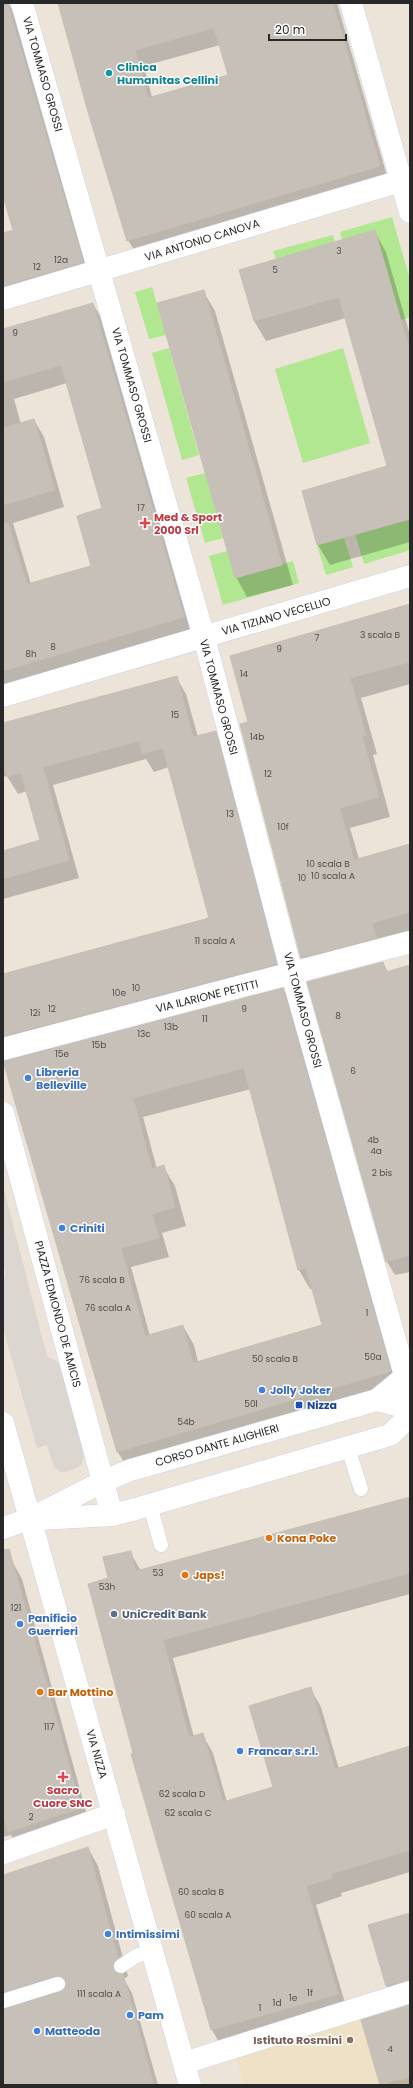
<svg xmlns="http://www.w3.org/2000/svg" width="413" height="2088" viewBox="0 0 413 2088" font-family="Poppins,sans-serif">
	<rect width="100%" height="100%" fill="#ece3d9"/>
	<path fill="#efe1c6" d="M 410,2003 L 410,2085 L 244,2085 L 236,2057 Z"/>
	<path fill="#b1e791" d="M 392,217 L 410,279 L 410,317 L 401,320 L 375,231 L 342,240 L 340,232 Z
		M 333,235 L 335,242 L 276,259 L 273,251 Z
		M 152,287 L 166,335 L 149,339 L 135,292 Z
		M 169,348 L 199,455 L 182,460 L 152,353 Z
		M 343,348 L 370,443 L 303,463 L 275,369 Z
		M 205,473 L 223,538 L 205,543 L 186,478 Z
		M 410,519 L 410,550 L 364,564 L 355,534 Z
		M 344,537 L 353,567 L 326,575 L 317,545 Z
		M 227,551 L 235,578 L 293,561 L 299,583 L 223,605 L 209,556 Z"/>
	<path fill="#dcd6d0" d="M 3,1186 L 47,1356 L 61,1364 L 84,1453 L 82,1464 L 77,1468 L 65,1472 L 60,1472 L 54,1467 L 47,1445 L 37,1448 L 3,1328 L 3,1276 L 6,1275 L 3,1265 Z"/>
	<path fill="#0003" fill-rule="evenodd" d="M 3,3 L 8,3 L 16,16 L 93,280 L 3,306 L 3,234 L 14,230 L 3,192 Z
		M 59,3 L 337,3 L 389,183 L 138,257 L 128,240 ZM 220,45 L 229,75 L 152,97 L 144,66 Z
		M 375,232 L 386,252 L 410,335 L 410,542 L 330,565 L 318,545 L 389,467 L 346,318 L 266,341 L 254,321 L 240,270 Z
		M 203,291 L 215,311 L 293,585 L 247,597 L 236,577 Z
		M 93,304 L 103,321 L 193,635 L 3,691 L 3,330 ZM 67,383 L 103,509 L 93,566 L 31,584 L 13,523 L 64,507 L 44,437 L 34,420 L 21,424 L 14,399 Z
		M 410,606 L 410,684 L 361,698 L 377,754 L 373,755 L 390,817 L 350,828 L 359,859 L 410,845 L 410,935 L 313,977 L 302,957 L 249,722 Z
		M 176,677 L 186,694 L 198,737 L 215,732 L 225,750 L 286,982 L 3,1055 L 3,975 L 210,918 L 169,767 L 154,772 L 146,759 L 53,785 L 79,878 L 3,899 L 3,852 L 41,841 L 27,791 L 18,794 L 7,776 L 3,777 L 3,724 Z
		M 383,963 L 388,972 L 410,966 L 410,1272 L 395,1275 L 387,1262 Z
		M 283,989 L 294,1009 L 401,1390 L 129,1470 L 117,1451 L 4,1062 ZM 251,1089 L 299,1270 L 310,1289 L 313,1288 L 323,1326 L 198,1362 L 194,1345 L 183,1326 L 150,1336 L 131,1267 L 169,1257 L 162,1233 L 186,1226 L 175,1186 L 163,1166 L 157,1169 L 143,1117 Z
		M 410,1498 L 410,1594 L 173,1658 L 194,1737 L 202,1734 L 213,1753 L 227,1802 L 274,1788 L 310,1688 L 321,1707 L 339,1769 L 410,1747 L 410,1872 L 341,1893 L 342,1896 L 316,1905 L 348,2013 L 223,2049 L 212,2030 L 133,1754 L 135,1754 L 110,1579 L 130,1552 L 141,1571 Z
		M 12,1561 L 22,1579 L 90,1826 L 19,1849 L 11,1835 L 3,1837 L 3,1564 Z
		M 88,1848 L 98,1866 L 128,1976 L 124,1979 L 132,1993 L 158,2085 L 3,2085 L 3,1876 Z
		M 410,1914 L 410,2002 L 398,2005 L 387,1986 L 369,1926 Z
		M 410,2006 L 410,2085 L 382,2085 L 363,2021 Z"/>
	<path fill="#c7c0b9" stroke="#c7bfb2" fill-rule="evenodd" d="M 58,3 L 333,3 L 380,166 L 127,241 L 88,112 ZM 214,28 L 228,75 L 148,98 L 135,50 Z
		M 8,5 L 83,262 L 3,286 L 3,233 L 13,230 L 3,196 L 3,6 Z
		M 375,230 L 410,352 L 410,519 L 317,545 L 302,491 L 387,466 L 339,297 L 254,321 L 239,270 Z
		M 204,290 L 282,565 L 235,578 L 157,303 Z
		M 93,303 L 184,617 L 3,671 L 3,524 L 8,523 L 27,584 L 91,566 L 77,516 L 102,508 L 61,365 L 3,382 L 3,329 Z
		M 34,419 L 55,490 L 3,505 L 3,428 Z
		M 410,604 L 410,662 L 350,678 L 366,735 L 362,736 L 379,797 L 340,808 L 354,860 L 410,844 L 410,912 L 372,923 L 376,938 L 301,958 L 240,724 L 248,722 L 230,656 Z
		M 177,676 L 193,737 L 216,731 L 277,964 L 3,1036 L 3,974 L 209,918 L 163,748 L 142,754 L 139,741 L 43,767 L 69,860 L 3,879 L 3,851 L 40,840 L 21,773 L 7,777 L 3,762 L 3,723 Z
		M 383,962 L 386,972 L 410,965 L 410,1255 L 386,1262 L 307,982 Z
		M 283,988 L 391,1371 L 117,1452 L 3,1061 ZM 244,1068 L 298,1270 L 306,1268 L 322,1325 L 193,1363 L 183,1325 L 145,1336 L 121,1248 L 159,1238 L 152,1214 L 175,1207 L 164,1165 L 152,1169 L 133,1098 Z
		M 410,1497 L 410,1573 L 163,1640 L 189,1737 L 203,1733 L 223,1802 L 273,1787 L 249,1706 L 311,1687 L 335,1769 L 410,1746 L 410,1850 L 331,1874 L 332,1878 L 306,1886 L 338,1994 L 211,2030 L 131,1754 L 133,1753 L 88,1584 L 108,1578 L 103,1557 L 131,1551 L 136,1571 Z
		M 9,1549 L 81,1808 L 8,1832 L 3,1816 L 3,1550 Z
		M 88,1847 L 118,1958 L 114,1962 L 113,1967 L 117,1973 L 123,1974 L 154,2085 L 3,2085 L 3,2009 L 61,1992 L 66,1986 L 63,1978 L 56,1976 L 3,1992 L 3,1875 Z
		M 410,1913 L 410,1980 L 386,1986 L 368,1925 Z
		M 410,2005 L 410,2077 L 380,2085 L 361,2020 Z"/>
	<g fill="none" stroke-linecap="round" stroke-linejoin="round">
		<defs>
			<path id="lane" d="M 348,1448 L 361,1489
				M 150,1505 L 161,1545
				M 121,1966 L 136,1956 L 152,1951
				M 3,2001 L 58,1984"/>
			<path id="street" d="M 22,3 L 204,637 L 292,974 L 410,1393
				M 351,3 L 410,212
				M 3,299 L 401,181
				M 3,696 L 410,576
				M 3,1049 L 410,942
				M 3,1113 L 112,1515
				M 377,1400 L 405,1377
				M 3,1853 L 114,1814
				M 184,2063 L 410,1992"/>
			<path id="secondary" d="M 3,1423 L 190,2085
				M 38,1519 L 112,1515 L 132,1510 L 390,1435 L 410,1416
				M 3,1528 C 48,1514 87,1486 131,1470 L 377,1400 L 410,1409"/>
		</defs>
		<use href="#lane" stroke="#ced2e3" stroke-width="15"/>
		<use href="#street" stroke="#ced2e3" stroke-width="23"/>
		<use href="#secondary" stroke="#ced2e3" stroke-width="23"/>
		<use href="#lane" stroke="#fff" stroke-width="14"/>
		<use href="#street" stroke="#fff" stroke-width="22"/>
		<use href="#secondary" stroke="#fff" stroke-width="22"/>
	</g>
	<circle fill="#0f9aa8" stroke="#fff" stroke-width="1.5" cx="109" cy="73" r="4"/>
	<g fill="#e0444e" stroke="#fff" stroke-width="1.5">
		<path d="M143 517h4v4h4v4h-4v4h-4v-4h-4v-4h4z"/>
		<path d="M61 1771h4v4h4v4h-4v4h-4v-4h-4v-4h4z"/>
	</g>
	<g fill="#3f7fe0" stroke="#fff" stroke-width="1.5">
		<circle cx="28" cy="1078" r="4"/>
		<circle cx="62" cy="1228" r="4"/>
		<circle cx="262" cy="1390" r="4"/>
		<circle cx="20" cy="1624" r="4"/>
		<circle cx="240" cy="1751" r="4"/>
		<circle cx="108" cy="1934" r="4"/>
		<circle cx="130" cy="2015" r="4"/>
		<circle cx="37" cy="2031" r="4"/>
	</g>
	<rect fill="#1a4fb4" stroke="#fff" stroke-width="1.5" x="295" y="1401" width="8" height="8" rx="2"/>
	<g fill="#e8710a" stroke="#fff" stroke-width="1.5">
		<circle cx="269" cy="1538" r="4"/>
		<circle cx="185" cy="1575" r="4"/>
		<circle cx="40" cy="1692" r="4"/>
	</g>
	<circle fill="#5c6f8a" stroke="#fff" stroke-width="1.5" cx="114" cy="1614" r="4"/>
	<circle fill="#8d6e63" stroke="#fff" stroke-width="1.5" cx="350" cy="2040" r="4"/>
	<g text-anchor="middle" stroke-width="3" stroke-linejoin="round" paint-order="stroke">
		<g font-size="9" fill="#504e4c">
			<text x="339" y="254">3</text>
			<text x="61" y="263">12a</text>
			<text x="37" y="270">12</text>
			<text x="275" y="273">5</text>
			<text x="15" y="336">9</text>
			<text x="141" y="511">17</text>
			<text x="380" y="638">3 scala B</text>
			<text x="317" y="641">7</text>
			<text x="53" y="650">8</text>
			<text x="279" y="652">9</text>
			<text x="31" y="657">8h</text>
			<text x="244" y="677">14</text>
			<text x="175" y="718">15</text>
			<text x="257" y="740">14b</text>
			<text x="268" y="777">12</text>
			<text x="230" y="817">13</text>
			<text x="283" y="830">10f</text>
			<text x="328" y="867">10 scala B</text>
			<text x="333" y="879">10 scala A</text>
			<text x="302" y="881">10</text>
			<text x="215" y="944">11 scala A</text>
			<text x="136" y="991">10</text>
			<text x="119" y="996">10e</text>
			<text x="52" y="1012">12</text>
			<text x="244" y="1012">9</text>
			<text x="35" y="1016">12i</text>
			<text x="338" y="1019">8</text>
			<text x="205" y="1022">11</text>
			<text x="171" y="1030">13b</text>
			<text x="144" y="1037">13c</text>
			<text x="99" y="1048">15b</text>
			<text x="62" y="1057">15e</text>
			<text x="353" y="1074">6</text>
			<text x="373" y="1143">4b</text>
			<text x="376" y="1154">4a</text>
			<text x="382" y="1176">2 bis</text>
			<text x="102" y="1283">76 scala B</text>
			<text x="108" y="1311">76 scala A</text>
			<text x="367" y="1316">1</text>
			<text x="373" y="1360">50a</text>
			<text x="275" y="1362">50 scala B</text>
			<text x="251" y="1407">50l</text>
			<text x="186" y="1425">54b</text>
			<text x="158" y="1576">53</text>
			<text x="107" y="1590">53h</text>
			<text x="16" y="1611">121</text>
			<text x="49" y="1730">117</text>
			<text x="182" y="1797">62 scala D</text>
			<text x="188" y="1816">62 scala C</text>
			<text x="31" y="1820">2</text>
			<text x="201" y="1895">60 scala B</text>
			<text x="208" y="1918">60 scala A</text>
			<text x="310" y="1996">1f</text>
			<text x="99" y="1997">111 scala A</text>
			<text x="293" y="2001">1e</text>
			<text x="277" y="2006">1d</text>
			<text x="260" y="2011">1</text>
			<text x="390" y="2052">4</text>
		</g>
		<g font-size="11" font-weight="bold" fill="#0d838f" stroke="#fff" text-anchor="start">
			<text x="117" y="71">Clinica<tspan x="117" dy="13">Humanitas Cellini</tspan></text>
		</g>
		<g font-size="11" fill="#282828" stroke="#fff">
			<text transform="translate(43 74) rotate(74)" y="4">VIA TOMMASO GROSSI</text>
			<text transform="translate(202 240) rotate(-17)" y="4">VIA ANTONIO CANOVA</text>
			<text transform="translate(132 385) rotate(74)" y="4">VIA TOMMASO GROSSI</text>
			<text transform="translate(276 616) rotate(-16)" y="4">VIA TIZIANO VECELLIO</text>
			<text transform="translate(219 697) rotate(75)" y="4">VIA TOMMASO GROSSI</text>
			<text transform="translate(207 996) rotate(-14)" y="4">VIA ILARIONE PETITTI</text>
			<text transform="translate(303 1010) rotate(75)" y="4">VIA TOMMASO GROSSI</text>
			<text transform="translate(58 1314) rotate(75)" y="4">PIAZZA EDMONDO DE AMICIS</text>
			<text transform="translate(217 1445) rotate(-16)" y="4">CORSO DANTE ALIGHIERI</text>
			<text transform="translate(97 1754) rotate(74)" y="4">VIA NIZZA</text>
		</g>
		<g font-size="11" font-weight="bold" fill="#be3a42" stroke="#fff" text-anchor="start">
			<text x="154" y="521">Med &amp; Sport<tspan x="154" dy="13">2000 Srl</tspan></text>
			<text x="63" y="1794" text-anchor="middle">Sacro<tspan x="63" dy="13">Cuore SNC</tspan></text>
		</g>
		<g font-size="11" font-weight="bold" fill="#366cbe" stroke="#fff" text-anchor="start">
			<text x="36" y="1076">Libreria<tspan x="36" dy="13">Belleville</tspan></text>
			<text x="70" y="1232">Criniti</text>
			<text x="270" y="1394">Jolly Joker</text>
			<text x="28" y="1622">Panificio<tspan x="28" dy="13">Guerrieri</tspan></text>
			<text x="248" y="1755">Francar s.r.l.</text>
			<text x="116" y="1938">Intimissimi</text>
			<text x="138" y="2019">Pam</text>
			<text x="45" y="2035">Matteoda</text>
		</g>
		<g font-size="11" font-weight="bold" fill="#164399" stroke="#fff" text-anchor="start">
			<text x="307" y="1409">Nizza</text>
		</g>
		<g font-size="11" font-weight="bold" fill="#c56008" stroke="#fff" text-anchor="start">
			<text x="277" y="1542">Kona Poke</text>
			<text x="193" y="1579">Japs!</text>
			<text x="48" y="1696">Bar Mottino</text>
		</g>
		<g font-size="11" font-weight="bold" fill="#4e5e75" stroke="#fff" text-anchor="start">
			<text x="122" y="1618">UniCredit Bank</text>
		</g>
		<g font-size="11" font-weight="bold" fill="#785e54" stroke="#fff" text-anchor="end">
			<text x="342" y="2044">Istituto Rosmini</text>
		</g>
	</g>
	<rect width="413" height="2088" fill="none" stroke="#282828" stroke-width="8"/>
	<path d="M269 34v6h77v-6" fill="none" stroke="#282828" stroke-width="2"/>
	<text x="275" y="34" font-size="12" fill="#282828" stroke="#ffffff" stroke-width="3" paint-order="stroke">20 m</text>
</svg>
